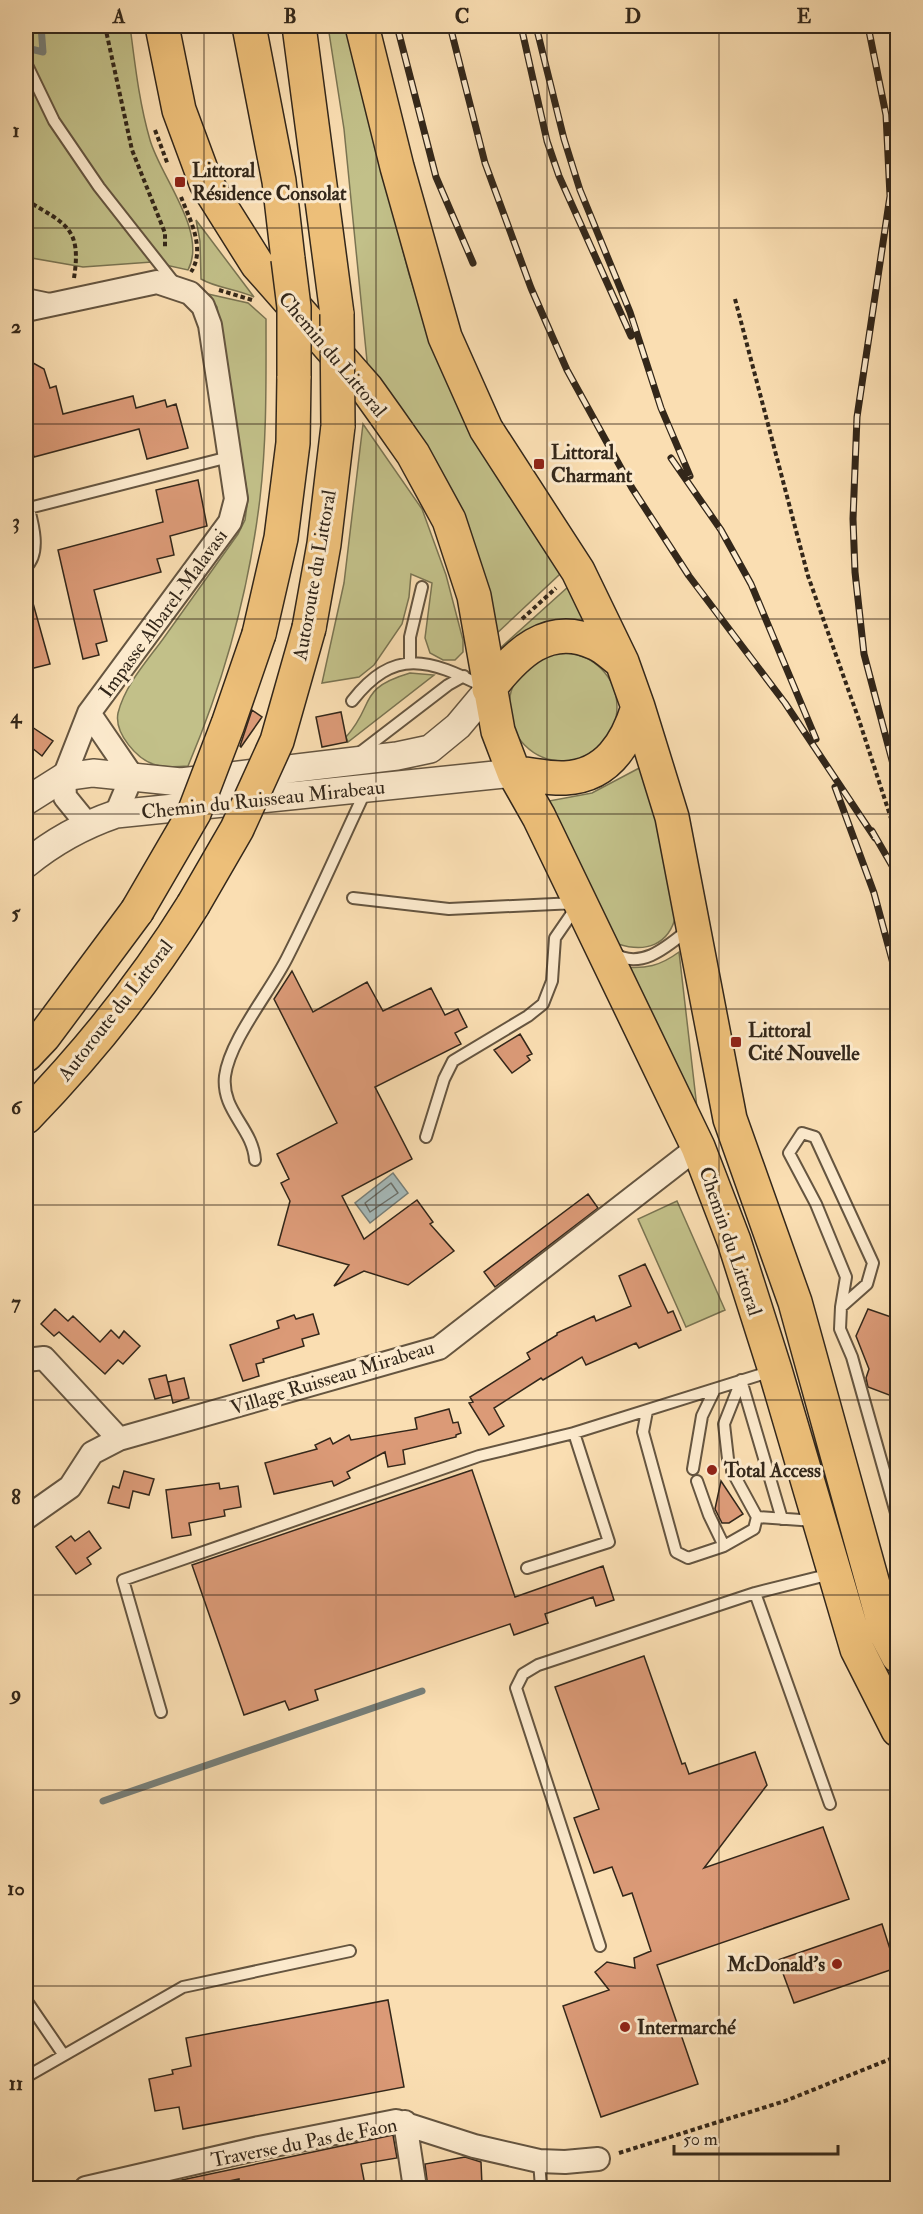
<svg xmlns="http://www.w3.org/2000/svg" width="923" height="2214" viewBox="0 0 923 2214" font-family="'IM FELL Double Pica',serif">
	<rect width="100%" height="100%" fill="#fadeb2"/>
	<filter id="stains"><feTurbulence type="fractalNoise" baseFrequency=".00333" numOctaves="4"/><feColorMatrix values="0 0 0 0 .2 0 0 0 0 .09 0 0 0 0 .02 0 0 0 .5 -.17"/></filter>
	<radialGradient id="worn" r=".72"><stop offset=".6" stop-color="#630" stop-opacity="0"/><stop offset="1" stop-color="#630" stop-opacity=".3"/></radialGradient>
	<path fill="#c2c089" stroke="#7a7452" stroke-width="1.5" d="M 26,26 L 130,26 C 135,64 139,102 150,140 C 160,176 208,232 188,270 L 152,262 L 83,267 L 26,257 Z
		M 328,26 L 345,26 L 409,274 L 432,345 L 560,574 L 495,635 L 368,371 L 344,129 Z
		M 196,220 L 254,297 C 237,289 216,288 201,279 L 200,241 Z
		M 208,294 L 248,303 L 266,319 C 266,379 267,438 260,498 C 249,590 224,681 188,766 C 177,767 166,768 156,765 C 137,760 114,733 118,713 C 125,685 147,661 163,639 C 188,604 213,569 238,534 L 245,520 L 248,498 L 217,307 Z
		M 363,424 L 422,509 L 446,575 L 463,640 L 463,652 L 455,660 L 443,660 L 430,653 L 425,638 L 432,583 L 411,574 L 409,597 L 402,624 L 374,665 L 359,677 L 322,683 L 344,583 Z
		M 568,587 L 588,625 L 499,657 L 497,651 Z
		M509 707a54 54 0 1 1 108 0a54 54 0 1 1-108 0Z
		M 410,673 L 434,675 L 348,742 L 346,737 C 376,704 356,689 410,673 Z
		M 645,765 L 676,915 C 669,945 646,953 618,944 L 549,801 L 592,793 Z
		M 679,952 L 697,1108 L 623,967 C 646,969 660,966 679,952 Z
		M 677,1201 L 725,1310 L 686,1327 L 638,1219 Z"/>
	<path fill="#a5b9b9" stroke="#777f79" stroke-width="1.5" d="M 393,1173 L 408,1193 L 370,1223 L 355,1203 Z"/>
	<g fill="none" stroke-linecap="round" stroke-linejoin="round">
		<path stroke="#6c706a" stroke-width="1.5" d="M 391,1183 L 398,1193 L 370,1212 L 365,1203 Z"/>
		<path stroke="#777f79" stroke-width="7" d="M 31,49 L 43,52 L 41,26
			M 103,1801 L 422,1691"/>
	</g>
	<path fill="#db9a77" stroke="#33271a" stroke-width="1.5" d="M 26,359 L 44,369 L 50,388 L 56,386 L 63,414 L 133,396 L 136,408 L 165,400 L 167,407 L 176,404 L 188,448 L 147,459 L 139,429 L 34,457 L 26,427 Z
		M 198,480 L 207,526 L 170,536 L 174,555 L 157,559 L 161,572 L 94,590 L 107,641 L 96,644 L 99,655 L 83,659 L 58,550 L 163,522 L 156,490 Z
		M 26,596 L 31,596 L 50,664 L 26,670 Z
		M 252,710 L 262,717 L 241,747 L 240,746 Z
		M 341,712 L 347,742 L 322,747 L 316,717 Z
		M 26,723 L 53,741 L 42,756 L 26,743 Z
		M 292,971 L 313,1012 L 367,982 L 383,1011 L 431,988 L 445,1015 L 458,1009 L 467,1027 L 455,1033 L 461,1044 L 375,1087 L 412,1159 L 342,1196 L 364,1239 L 417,1200 L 433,1222 L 430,1224 L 454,1251 L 408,1285 L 364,1271 L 334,1286 L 349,1265 L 278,1245 L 290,1201 L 281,1183 L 289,1179 L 277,1154 L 337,1123 L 274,999 Z
		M 520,1034 L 532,1054 L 527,1056 L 530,1060 L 512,1073 L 494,1050 Z
		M 588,1194 L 598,1208 L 495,1287 L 484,1272 Z
		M 645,1264 L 668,1313 L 673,1311 L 681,1330 L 639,1348 L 636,1343 L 586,1365 L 582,1357 L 543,1380 L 541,1378 L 494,1408 L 504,1426 L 489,1435 L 469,1403 L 473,1402 L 470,1397 L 530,1359 L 527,1353 L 557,1335 L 557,1333 L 594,1316 L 596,1321 L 631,1306 L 619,1276 Z
		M 55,1309 L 68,1321 L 73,1316 L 100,1342 L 111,1330 L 119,1338 L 124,1331 L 140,1346 L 123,1364 L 118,1360 L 105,1374 L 59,1332 L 54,1336 L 41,1324 Z
		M 868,1309 L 897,1319 L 897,1398 L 868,1387 L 866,1378 L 869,1369 L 856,1336 Z
		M 313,1314 L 319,1334 L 302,1339 L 304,1346 L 263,1359 L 264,1362 L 256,1364 L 259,1376 L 243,1381 L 230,1345 L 279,1328 L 277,1321 L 294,1315 L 296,1319 Z
		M 166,1375 L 171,1395 L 155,1399 L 149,1379 Z
		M 184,1378 L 189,1398 L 173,1403 L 168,1382 Z
		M 449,1409 L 453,1423 L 458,1422 L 461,1433 L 456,1435 L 456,1437 L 403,1450 L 405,1464 L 388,1467 L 385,1452 L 347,1472 L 350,1478 L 334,1486 L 332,1481 L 274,1494 L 265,1463 L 317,1449 L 315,1445 L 330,1438 L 333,1444 L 349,1435 L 351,1440 L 417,1429 L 415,1418 Z
		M 472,1470 L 515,1597 L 603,1566 L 614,1600 L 596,1606 L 593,1597 L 545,1614 L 548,1623 L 514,1635 L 510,1624 L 315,1690 L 318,1700 L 289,1710 L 285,1701 L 244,1715 L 192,1565 Z
		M 124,1471 L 154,1479 L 149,1495 L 133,1491 L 129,1508 L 108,1503 L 113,1486 L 119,1488 Z
		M 721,1481 L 743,1514 L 729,1523 L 722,1523 L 715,1509 Z
		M 219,1483 L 220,1489 L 238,1486 L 241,1507 L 224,1510 L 225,1516 L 189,1523 L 191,1535 L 172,1538 L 166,1490 Z
		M 89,1531 L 101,1548 L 87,1558 L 91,1564 L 76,1574 L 56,1547 L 71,1536 L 75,1541 Z
		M 644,1656 L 682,1764 L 685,1763 L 689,1774 L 755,1752 L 767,1785 L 704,1868 L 823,1827 L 849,1899 L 657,1965 L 698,2084 L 601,2117 L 563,2006 L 609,1990 L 595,1972 L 607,1962 L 635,1968 L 634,1958 L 651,1951 L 632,1893 L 623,1896 L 612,1867 L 594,1873 L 574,1818 L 599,1809 L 555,1687 Z
		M 882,1924 L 896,1968 L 794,2003 L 778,1960 Z
		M 388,2000 L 404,2087 L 183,2129 L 179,2107 L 155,2111 L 149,2079 L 173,2074 L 172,2070 L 191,2066 L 186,2038 Z
		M 393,2135 L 397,2158 L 361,2164 L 365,2185 L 341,2188 L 240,2188 L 239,2179 L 205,2186 L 206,2188 L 144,2188 Z
		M 465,2157 L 481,2162 L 482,2186 L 474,2188 L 428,2188 L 425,2164 Z"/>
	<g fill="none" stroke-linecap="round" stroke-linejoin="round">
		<defs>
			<path id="service" d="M 26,63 L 54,121 L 99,187 L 176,285
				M 26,294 L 50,299
				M 26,498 C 31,517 43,552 26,567
				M 29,508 L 229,457
				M 410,661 L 410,637 L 422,587
				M 352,701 C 394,647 429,659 484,687
				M 358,754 L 448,685 L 464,676
				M 353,898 L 449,909 L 575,903
				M 613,953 C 641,971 668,946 689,929
				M 426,1137 L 444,1079 L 453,1061 L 528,1016 L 543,1004 L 552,981 L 555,938 L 577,906
				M 255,1160 C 253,1128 221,1111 225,1076 C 230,1039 271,991 288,956 C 316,901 340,845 366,790
				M 841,1307 L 867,1284 L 873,1263 L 815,1137 L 802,1133 L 789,1153 L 816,1204 L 846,1277 L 841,1307 L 840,1329 L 852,1357 L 898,1520
				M 741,1380 L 782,1519
				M 647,1411 L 643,1432 L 676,1552 L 688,1558 L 724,1546 L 709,1515 L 697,1481
				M 728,1459 L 724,1424 L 741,1381
				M 693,1469 L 702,1416 L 715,1389
				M 732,1471 L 757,1517 L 815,1521
				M 724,1546 L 754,1529 L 757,1517
				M 527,1568 L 609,1542 L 574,1433 L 772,1371
				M 161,1712 L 123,1580 L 479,1456 L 574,1433
				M 830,1804 L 755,1593 L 831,1574
				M 600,1946 L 516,1688 L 523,1674 L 538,1665 L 755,1593
				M 26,2000 L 63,2054
				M 26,2077 L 183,1987 L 350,1951
				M 539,2161 L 541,2188"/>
			<path id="minor" d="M 26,310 L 157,282 L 190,293 L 203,306 L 210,325 L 236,499 L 230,522 L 89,713 L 64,777 L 65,797 L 87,824
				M 89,713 L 132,776 L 116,814
				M 26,1360 L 44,1358 L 119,1439
				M 26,1518 L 70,1487 L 92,1453 L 119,1439 L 439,1348 L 698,1147
				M 405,2122 L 415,2188
				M 86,2188 L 259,2148 L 396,2121 L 474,2146 L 539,2161 L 565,2162 L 598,2159"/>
			<path id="tertiary" d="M 26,801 L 64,777 L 93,773 L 181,782 L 397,756 L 430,749 L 458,726 L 489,689
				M 26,864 C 54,841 81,826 116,814 L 514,773"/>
			<path id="primary" d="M 162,26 L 179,110 L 206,183 L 257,264 L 367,389 L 387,417 L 413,454 L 449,520 L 474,596 L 498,731 L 514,773 L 539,817 L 698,1147 L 734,1241 L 775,1370 L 857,1649 L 898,1730
				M 362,26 L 397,167 L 445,337 L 486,429 L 578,571 L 622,662 L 638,707 L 672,817 L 730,1119 L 795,1302 L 887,1635 L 898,1656
				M 489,689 C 515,655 548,621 595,643 C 605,647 613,656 622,662
				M 514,773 C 530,774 549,779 565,778 C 607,776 627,743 638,707"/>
			<path id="motorway" d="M 249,26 L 279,181 L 288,259
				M 299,26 L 337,314
				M 309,628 L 324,544 L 338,426
				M 259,634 L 281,538 L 293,443 L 294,376
				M 26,1055 L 44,1036 L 137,911
				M 26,1117 C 90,1051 144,984 193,905"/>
		</defs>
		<use href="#service" stroke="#655540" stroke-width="14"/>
		<use href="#minor" stroke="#655540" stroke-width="26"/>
		<use href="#tertiary" stroke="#655540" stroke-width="30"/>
		<use href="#primary" stroke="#33271a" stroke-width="36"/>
		<use href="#motorway" stroke="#33271a" stroke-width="36"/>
		<path stroke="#33271a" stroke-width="4" stroke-dasharray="4.5 3" stroke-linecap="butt" d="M 105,26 L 132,150 L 165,233 L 165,247
			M 155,130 L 168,165
			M 181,197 C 190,220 206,249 191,272
			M 26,200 C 65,224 82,227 74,278
			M 219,290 L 252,300
			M 735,299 L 808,576 L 859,720 L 898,840
			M 522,619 L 556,588
			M 619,2153 L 785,2101 L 898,2056"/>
		<use href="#service" stroke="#fceacd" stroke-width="10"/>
		<use href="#minor" stroke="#fceacd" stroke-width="22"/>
		<use href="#tertiary" stroke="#fceacd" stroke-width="27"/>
		<use href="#primary" stroke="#edbf79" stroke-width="33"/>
		<use href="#motorway" stroke="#edbf79" stroke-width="33"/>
		<defs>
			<path id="rail" d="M 397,26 L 436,177 L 473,263
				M 450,26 L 485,163 L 531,288 L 567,370 L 632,488 L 689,576 L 785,703 L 875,838
				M 521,26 L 547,141 L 559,176 L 631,336
				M 536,26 L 564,139 L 580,190 L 630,312 L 661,408 L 690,476
				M 868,26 L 886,115 L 890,196 L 857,417 L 853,519 L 855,572 L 864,654 L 898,783
				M 671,458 L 721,530 L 751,584 L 816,739
				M 835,787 L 874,893 L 898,982
				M 872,831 L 898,876"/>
		</defs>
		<use href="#rail" stroke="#33271a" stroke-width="7"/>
		<use href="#rail" stroke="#fceacd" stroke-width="4.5" stroke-dasharray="14" stroke-linecap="butt"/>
		<defs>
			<path id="motorway-bridge" d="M 288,259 L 294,307 L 294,376
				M 337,314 L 338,426
				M 193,905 L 237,829 L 277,741 L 309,628
				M 137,911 L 194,813 L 228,724 L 259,634"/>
		</defs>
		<use href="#motorway-bridge" stroke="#33271a" stroke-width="36" stroke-linecap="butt"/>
		<use href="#motorway-bridge" stroke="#edbf79" stroke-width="33"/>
	</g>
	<path fill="none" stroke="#33271a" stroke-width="1.5" stroke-opacity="0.55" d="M 204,26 L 204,2188M 376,26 L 376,2188M 547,26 L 547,2188M 719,26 L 719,2188M 26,228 L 898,228M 26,424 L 898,424M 26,619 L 898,619M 26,814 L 898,814M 26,1009 L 898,1009M 26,1205 L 898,1205M 26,1400 L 898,1400M 26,1595 L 898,1595M 26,1790 L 898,1790M 26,1986 L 898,1986"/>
	<g fill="#8f2418" stroke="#fceacd" stroke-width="2">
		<rect x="174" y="176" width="12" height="12" rx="3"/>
		<rect x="533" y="458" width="12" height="12" rx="3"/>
		<rect x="730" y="1036" width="12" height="12" rx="3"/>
		<circle cx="712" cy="1470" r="6"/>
		<circle cx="837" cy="1964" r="6"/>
		<circle cx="625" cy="2027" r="6"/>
	</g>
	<g text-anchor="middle" stroke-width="6" stroke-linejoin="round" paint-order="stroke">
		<g font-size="20" font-weight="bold" fill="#33271a" stroke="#fceacd" text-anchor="start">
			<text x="192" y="177">Littoral<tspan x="192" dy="23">Résidence Consolat</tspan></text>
			<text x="551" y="459">Littoral<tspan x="551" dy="23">Charmant</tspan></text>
			<text x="748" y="1037">Littoral<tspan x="748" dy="23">Cité Nouvelle</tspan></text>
			<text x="724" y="1477">Total Access</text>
			<text x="825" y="1971" text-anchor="end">McDonald's</text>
			<text x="637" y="2034">Intermarché</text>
		</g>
		<g font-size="20" fill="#33271a" stroke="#fceacd">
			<text transform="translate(333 354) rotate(50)" y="7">Chemin du Littoral</text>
			<text transform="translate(314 575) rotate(-80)" y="7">Autoroute du Littoral</text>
			<text transform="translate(163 613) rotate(-54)" y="7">Impasse Albarel-Malavasi</text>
			<text transform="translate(263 799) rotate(-6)" y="7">Chemin du Ruisseau Mirabeau</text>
			<text transform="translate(115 1010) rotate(-52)" y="7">Autoroute du Littoral</text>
			<text transform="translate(731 1241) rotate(71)" y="7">Chemin du Littoral</text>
			<text transform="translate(332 1377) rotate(-17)" y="7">Village Ruisseau Mirabeau</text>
			<text transform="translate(304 2142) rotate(-11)" y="7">Traverse du Pas de Faon</text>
		</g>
	</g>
	<rect width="923" height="2214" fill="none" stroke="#fadeb2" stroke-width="66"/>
	<path d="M674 2145v9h164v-9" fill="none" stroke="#33271a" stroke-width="3"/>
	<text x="683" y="2145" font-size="18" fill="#33271a" stroke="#fceacd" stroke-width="4.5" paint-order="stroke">50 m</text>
	<rect x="33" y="33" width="857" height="2148" fill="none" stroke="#33271a" stroke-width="2"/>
	<g font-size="20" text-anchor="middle" font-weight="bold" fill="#33271a">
		<text x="119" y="23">A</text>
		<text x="290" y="23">B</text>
		<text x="462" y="23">C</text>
		<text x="633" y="23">D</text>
		<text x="804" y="23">E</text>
		<text x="16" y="137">1</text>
		<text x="16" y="333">2</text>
		<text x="16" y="528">3</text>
		<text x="16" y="723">4</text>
		<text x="16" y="919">5</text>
		<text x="16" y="1114">6</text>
		<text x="16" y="1309">7</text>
		<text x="16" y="1504">8</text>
		<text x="16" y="1700">9</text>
		<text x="16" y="1895">10</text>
		<text x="16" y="2090">11</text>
	</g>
	<rect width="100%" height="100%" filter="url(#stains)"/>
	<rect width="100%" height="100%" fill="url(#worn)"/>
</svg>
